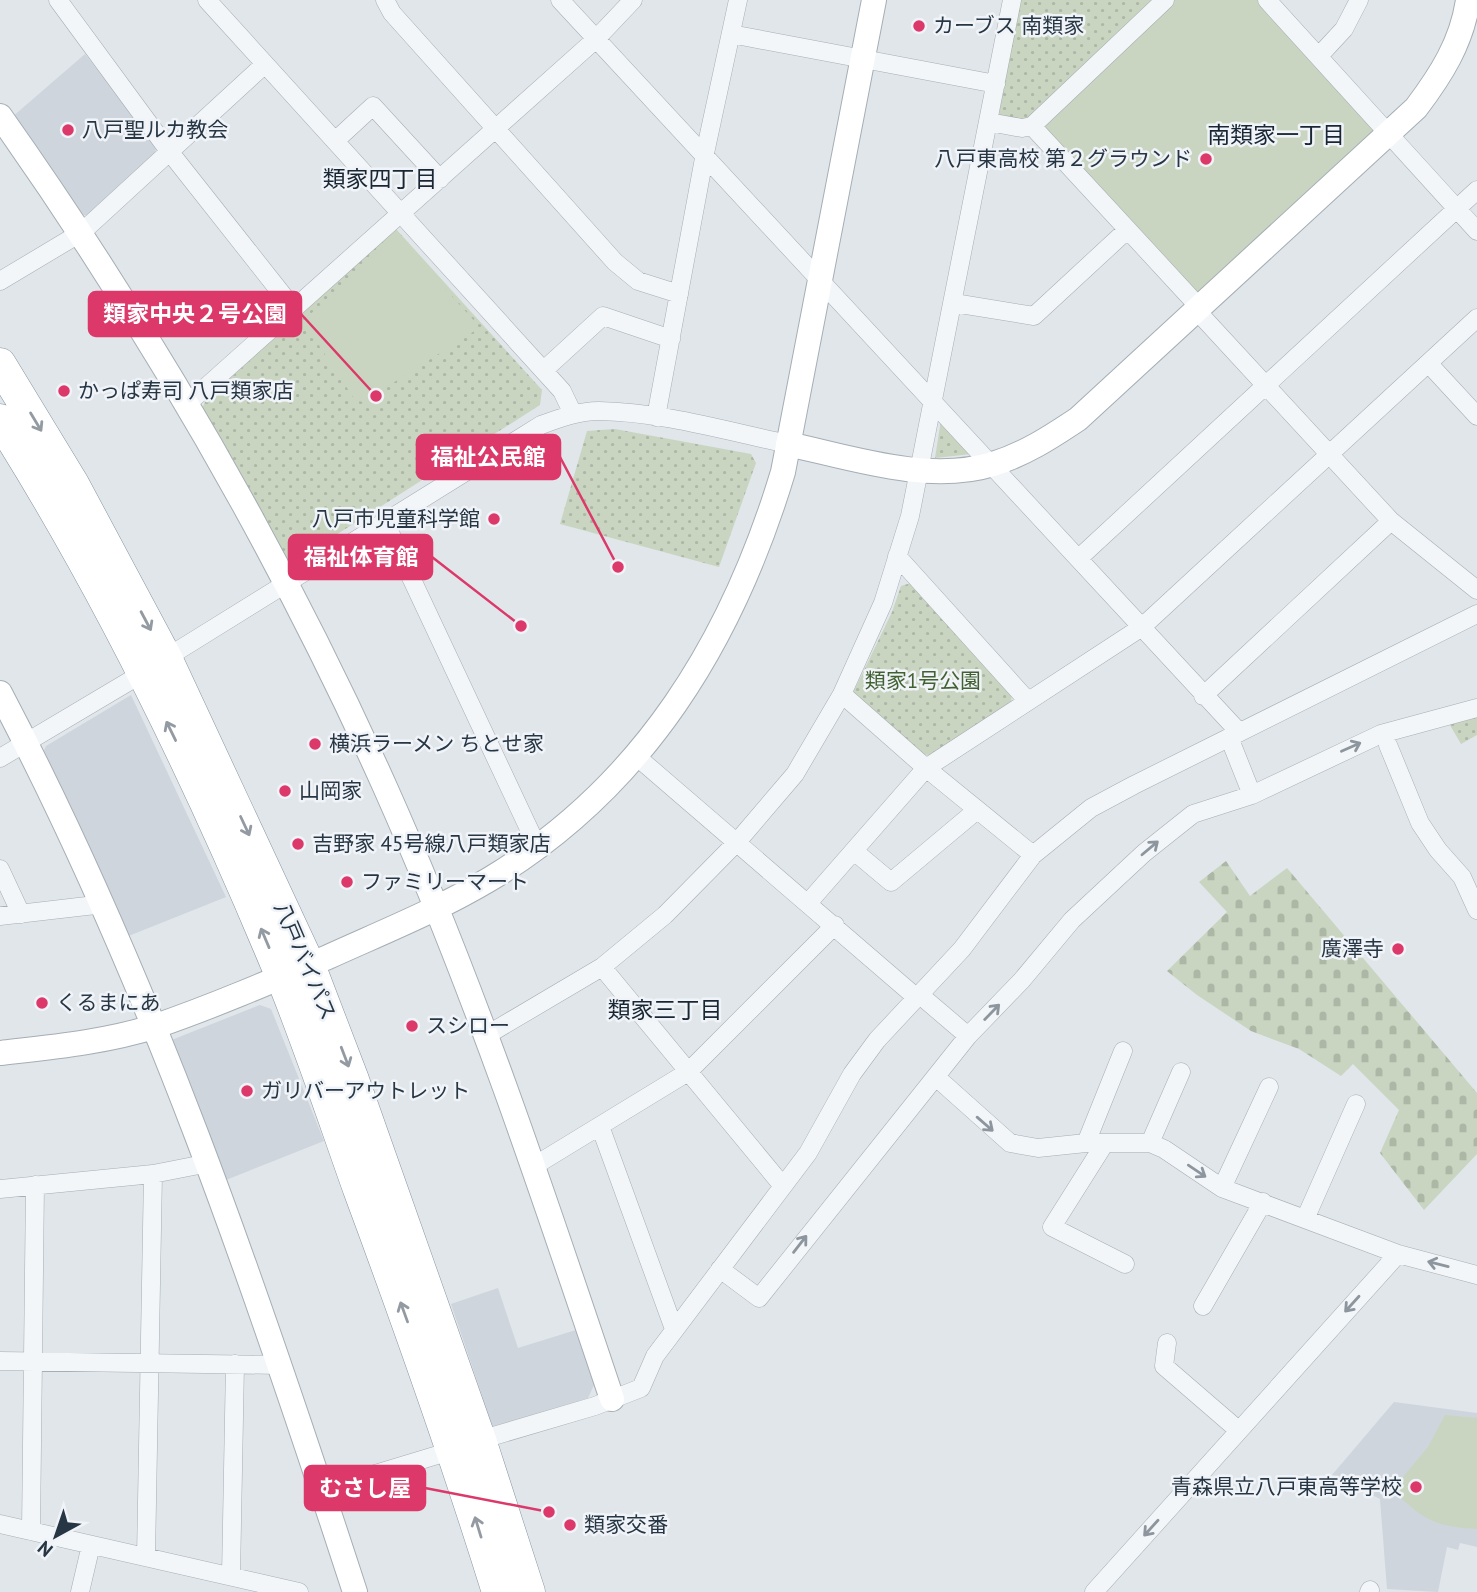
<svg xmlns="http://www.w3.org/2000/svg" width="1477" height="1592" viewBox="0 0 1477 1592" font-family="'PT Sans','Noto Sans JP',sans-serif">
	<defs>
		<pattern id="green-dots" width="8" height="8" patternUnits="userSpaceOnUse" patternTransform="scale(1.75)"><rect width="8" height="8" fill="#c9d5c0"/><path d="M2 2h.1M6 6h.1" fill="none" stroke="#adb7a6" stroke-width="1.8" stroke-linecap="round"/></pattern>
		<pattern id="cemetery-stones" width="16" height="16" patternUnits="userSpaceOnUse" patternTransform="scale(1.75)"><rect width="16" height="16" fill="#c9d5c0"/><path d="M2 7V4a2 2 0 0 1 4 0v3zM10 15v-3a2 2 0 0 1 4 0v3z" fill="#adb7a6"/></pattern>
	</defs>
	<rect width="100%" height="100%" fill="#e0e6ea"/>
	<path fill="#ced5dd" d="M 85,54 L 156,144 L 155,156 L 88,216 L 76,213 L 11,118 Z
		M 131,695 L 226,897 L 126,937 L 42,755 L 46,746 Z
		M 260,1005 L 271,1009 L 324,1141 L 226,1180 L 169,1041 Z
		M 498,1288 L 518,1348 L 576,1330 L 594,1385 L 588,1398 L 493,1428 L 451,1304 Z
		M 1394,1402 L 1477,1413 L 1477,1547 L 1460,1543 L 1458,1550 L 1447,1547 L 1438,1592 L 1387,1589 L 1380,1499 L 1332,1475 Z"/>
	<path fill="url(#green-dots)" d="M 1021,0 L 1158,0 L 1023,122 L 1002,118 L 999,112 Z
		M 396,229 L 542,390 L 540,405 L 292,563 L 282,562 L 201,412 L 205,401 Z
		M 941,420 L 972,454 L 935,458 Z
		M 615,429 L 751,454 L 756,463 L 719,567 L 560,524 L 587,431 Z
		M 911,583 L 1012,692 L 1011,704 L 929,755 L 921,754 L 853,693 L 892,612 L 901,586 Z
		M 1477,712 L 1477,735 L 1461,744 L 1447,720 Z"/>
	<path fill="url(#cemetery-stones)" d="M 1226,861 L 1250,896 L 1287,868 L 1477,1093 L 1477,1154 L 1424,1210 L 1380,1153 L 1399,1110 L 1353,1064 L 1341,1076 L 1299,1049 L 1251,1031 L 1197,995 L 1167,971 L 1227,912 L 1199,882 Z"/>
	<path fill="#c9d5c0" d="M 1174,0 L 1259,0 L 1376,128 L 1195,296 L 1040,125 Z
		M 394,237 L 399,238 L 478,325 L 476,330 L 363,402 L 355,400 L 303,321 Z
		M 1445,1415 L 1477,1418 L 1477,1529 C 1432,1526 1425,1520 1392,1490 L 1428,1447 Z"/>
	<g fill="none" stroke-linecap="round" stroke-linejoin="round">
		<defs>
			<path id="street" d="M 58,0 L 169,151 L 293,308
				M 207,0 L 562,391 L 573,414
				M 385,0 L 392,13 L 615,262 L 638,281 L 679,294
				M 560,0 L 1239,732
				M 1165,0 L 1032,126 L 1200,308
				M 1267,0 L 1477,231
				M 731,34 L 996,84
				M 1319,56 L 1344,29 L 1359,0
				M 989,122 L 1022,128 L 1032,126
				M 335,141 L 373,106 L 440,179
				M 0,281 L 82,232 L 265,64
				M 954,303 L 1034,316 L 1127,230
				M 1197,311 L 1391,521 L 1477,590
				M 1429,364 L 1477,416
				M 544,370 L 603,316 L 671,339
				M 187,404 L 596,39 L 633,0
				M 656,417 L 705,153 L 738,0
				M 384,520 L 537,846
				M 897,556 L 1027,700
				M 1079,558 L 1477,190
				M 166,658 L 541,425 C 560,418 579,411 599,411 C 662,412 726,431 788,444
				M 842,694 L 926,768 L 1033,855
				M 1203,696 L 1391,521
				M 1229,737 L 1252,795
				M 1388,745 L 1420,823 L 1438,850 L 1462,877 L 1477,910
				M 636,756 L 917,998
				M 0,758 L 143,673
				M 854,851 L 891,882 L 977,810
				M 0,869 L 21,914
				M 808,903 L 926,768 L 1142,627 L 1477,318
				M 0,916 L 104,904
				M 602,967 L 782,1185
				M 920,995 L 968,1036
				M 487,1035 L 602,967 L 665,915 L 737,842 L 795,774 L 842,694 L 883,603 L 910,516 L 1012,0
				M 936,1077 L 1010,1143 L 1038,1148 L 1086,1143 L 1150,1143 L 1164,1149 L 1222,1188 L 1398,1254 L 1477,1275
				M 600,1126 L 674,1329
				M 1086,1143 L 1123,1051
				M 1105,1143 L 1052,1227 L 1125,1264
				M 1150,1143 L 1181,1072
				M 534,1166 L 688,1072 L 835,925
				M 1222,1188 L 1269,1087
				M 0,1189 L 153,1174 L 209,1163
				M 1306,1217 L 1356,1104
				M 720,1269 L 759,1298 L 968,1036 L 1022,980 L 1072,920 L 1144,853 L 1193,814 L 1252,795 L 1381,734 L 1477,708
				M 1203,1306 L 1263,1202
				M 1167,1343 L 1164,1366 L 1237,1429
				M 0,1361 L 281,1365
				M 480,1440 L 595,1406 L 641,1388 L 655,1356 L 808,1153 L 852,1074 L 877,1040 L 962,949 L 1033,855 L 1091,808 L 1134,785 L 1477,614
				M 322,1490 L 454,1450
				M 0,1524 L 299,1592
				M 31,1531 L 35,1185
				M 146,1557 L 153,1174
				M 231,1576 L 235,1364
				M 80,1592 L 91,1545
				M 1094,1592 L 1398,1254
				M 1369,1592 L 1370,1590"/>
			<path id="secondary" d="M 0,116 C 149,327 279,551 385,787 C 474,986 543,1193 612,1399
				M 788,444 C 852,458 929,484 993,464 C 1025,454 1051,437 1078,419 L 1416,108 C 1441,75 1462,42 1468,0
				M 0,693 C 151,980 255,1285 355,1592
				M 0,1053 C 52,1047 106,1042 156,1026 C 214,1006 272,981 328,957 C 383,932 438,910 490,879 C 644,786 732,641 783,472 L 874,0"/>
			<path id="highway" d="M 0,364 L 73,484 L 166,658 L 309,965 L 353,1080 L 480,1440 L 529,1592
				M 0,420 C 111,595 202,784 281,975 C 310,1046 334,1119 360,1192 C 409,1324 456,1457 498,1592"/>
		</defs>
		<use href="#street" stroke="#a5aeb5" stroke-width="19"/>
		<use href="#secondary" stroke="#a5aeb5" stroke-width="26"/>
		<use href="#highway" stroke="#8695a3" stroke-width="33"/>
		<use href="#street" stroke="#f3f6f8" stroke-width="18"/>
		<use href="#secondary" stroke="#fff" stroke-width="24"/>
		<use href="#highway" stroke="#fff" stroke-width="32"/>
	</g>
	<defs><path id="oneway-shaft" d="M-6 0H5M1.5-3L5.5 0L1.5 3" fill="none" stroke-width="1.6" stroke-linecap="round" stroke-linejoin="round" transform="scale(1.75)"/></defs>
	<g stroke="#939aa2">
		<use href="#oneway-shaft" transform="translate(36 422) rotate(59)"/>
		<use href="#oneway-shaft" transform="translate(146 621) rotate(62)"/>
		<use href="#oneway-shaft" transform="translate(171 731) rotate(-116)"/>
		<use href="#oneway-shaft" transform="translate(245 826) rotate(65)"/>
		<use href="#oneway-shaft" transform="translate(265 938) rotate(-113)"/>
		<use href="#oneway-shaft" transform="translate(345 1057) rotate(69)"/>
		<use href="#oneway-shaft" transform="translate(404 1312) rotate(-110)"/>
		<use href="#oneway-shaft" transform="translate(478 1527) rotate(-107)"/>
	</g>
	<g stroke="#8d969e">
		<use href="#oneway-shaft" transform="translate(1351 747) rotate(-24)"/>
		<use href="#oneway-shaft" transform="translate(1150 848) rotate(-40)"/>
		<use href="#oneway-shaft" transform="translate(992 1012) rotate(-46)"/>
		<use href="#oneway-shaft" transform="translate(985 1124) rotate(41)"/>
		<use href="#oneway-shaft" transform="translate(1197 1171) rotate(34)"/>
		<use href="#oneway-shaft" transform="translate(800 1244) rotate(-52)"/>
		<use href="#oneway-shaft" transform="translate(1438 1264) rotate(-166)"/>
		<use href="#oneway-shaft" transform="translate(1352 1304) rotate(132)"/>
		<use href="#oneway-shaft" transform="translate(1151 1528) rotate(132)"/>
	</g>
	<g fill="#dc3869" stroke="#f0f4f8" stroke-width="2.5">
		<circle cx="919" cy="26" r="7"/>
		<circle cx="68" cy="130" r="7"/>
		<circle cx="1206" cy="159" r="7"/>
		<circle cx="64" cy="391" r="7"/>
		<circle cx="494" cy="519" r="7"/>
		<circle cx="315" cy="744" r="7"/>
		<circle cx="285" cy="791" r="7"/>
		<circle cx="298" cy="844" r="7"/>
		<circle cx="347" cy="882" r="7"/>
		<circle cx="1398" cy="949" r="7"/>
		<circle cx="42" cy="1003" r="7"/>
		<circle cx="412" cy="1026" r="7"/>
		<circle cx="247" cy="1091" r="7"/>
		<circle cx="1416" cy="1487" r="7"/>
		<circle cx="570" cy="1525" r="7"/>
	</g>
	<g text-anchor="middle" stroke-width="5" stroke-linejoin="round" paint-order="stroke">
		<g font-size="21" fill="#273644" stroke="#f0f4f8" text-anchor="start">
			<text x="933" y="33">カーブス 南類家</text>
			<text x="82" y="137">八戸聖ルカ教会</text>
			<text x="1192" y="166" text-anchor="end">八戸東高校 第２グラウンド</text>
			<text x="78" y="398">かっぱ寿司 八戸類家店</text>
			<text x="480" y="526" text-anchor="end">八戸市児童科学館</text>
			<text x="329" y="751">横浜ラーメン ちとせ家</text>
			<text x="299" y="798">山岡家</text>
			<text x="312" y="851">吉野家 45号線八戸類家店</text>
			<text x="361" y="889">ファミリーマート</text>
			<text x="1384" y="956" text-anchor="end">廣澤寺</text>
			<text x="56" y="1010">くるまにあ</text>
			<text x="426" y="1033">スシロー</text>
			<text x="261" y="1098">ガリバーアウトレット</text>
			<text x="1402" y="1494" text-anchor="end">青森県立八戸東高等学校</text>
			<text x="584" y="1532">類家交番</text>
		</g>
		<g font-size="21" fill="#426132" stroke="#f0f4f8">
			<text x="923" y="688">類家1号公園</text>
		</g>
		<g font-size="21" fill="#273644" stroke="#f0f4f8">
			<text transform="translate(305 961) rotate(67)" y="7">八戸バイパス</text>
		</g>
		<g font-size="23" fill="#192634" stroke="#f0f4f8">
			<text x="1276" y="143">南類家一丁目</text>
			<text x="380" y="187">類家四丁目</text>
			<text x="665" y="1018">類家三丁目</text>
		</g>
	</g>
	<path fill="none" stroke="#dc3869" stroke-width="2.5" d="M376 396L301 314M618 567L560 457M521 626L432 557M549 1512L425 1488"/>
	<g fill="#dc3869" stroke="#f0f4f8" stroke-width="2.5">
		<circle cx="376" cy="396" r="7"/>
		<circle cx="618" cy="567" r="7"/>
		<circle cx="521" cy="626" r="7"/>
		<circle cx="549" cy="1512" r="7"/>
	</g>
	<g fill="#dc3869" stroke="#dc3869" stroke-width="2.5">
		<rect x="89" y="292" width="212" height="44" rx="7"/>
		<rect x="417" y="435" width="143" height="44" rx="7"/>
		<rect x="289" y="535" width="143" height="44" rx="7"/>
		<rect x="305" y="1466" width="120" height="44" rx="7"/>
	</g>
	<g font-size="23" text-anchor="middle" font-weight="bold" fill="#fff">
		<text x="195" y="322">類家中央２号公園</text>
		<text x="488" y="465">福祉公民館</text>
		<text x="361" y="565">福祉体育館</text>
		<text x="365" y="1496">むさし屋</text>
	</g>
	<g transform="translate(56 1536) rotate(220)" stroke="#f0f4f8" stroke-width="5" paint-order="stroke">
	<path d="M0-5L12 26L0 18L-12 26Z" fill="#273644"/>
	<text y="-10" font-size="19" font-weight="bold" text-anchor="middle" fill="#273644">N</text>
	</g>
</svg>
